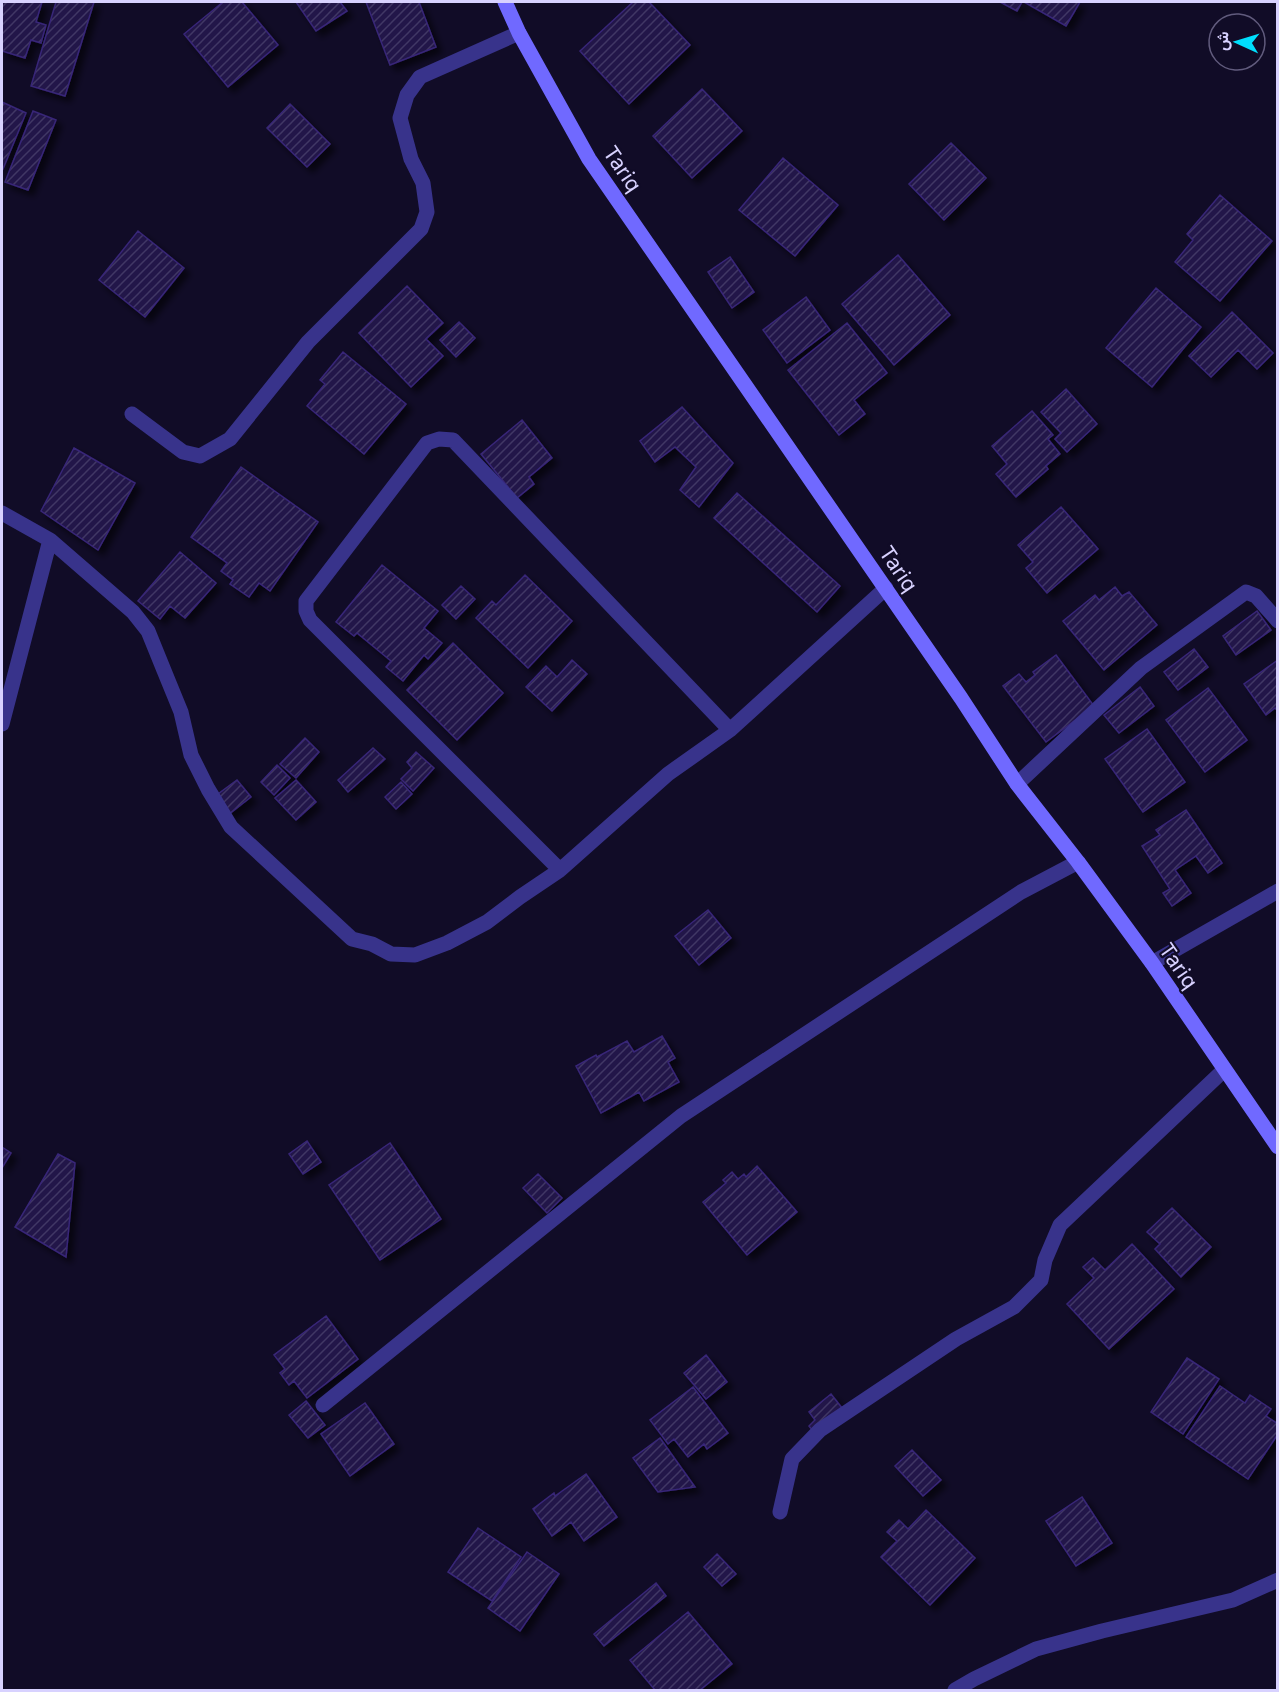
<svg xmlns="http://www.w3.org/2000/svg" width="1279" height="1692" viewBox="0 0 1279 1692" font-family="Inter,Vazirmatn,sans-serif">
	<defs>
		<pattern id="building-hatch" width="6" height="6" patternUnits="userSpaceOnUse" patternTransform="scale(1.5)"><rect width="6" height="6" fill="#22164a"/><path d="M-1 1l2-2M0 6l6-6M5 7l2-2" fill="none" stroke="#413765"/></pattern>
		<filter id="shadow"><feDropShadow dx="5.5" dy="5.5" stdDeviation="3" flood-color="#0009"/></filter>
	</defs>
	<rect width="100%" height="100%" fill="#110c27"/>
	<path fill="url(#building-hatch)" stroke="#382678" stroke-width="1.5" filter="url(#shadow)" d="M 2,2 L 42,2 L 36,22 L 46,25 L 41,43 L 31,40 L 25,58 L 2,51 Z
		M 56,2 L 94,2 L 65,96 L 31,86 Z
		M 223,2 L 242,2 L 278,45 L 228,87 L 184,34 Z
		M 296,2 L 340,2 L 347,11 L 316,31 Z
		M 366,2 L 419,2 L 436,47 L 390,65 Z
		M 633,2 L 649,2 L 690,45 L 629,104 L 580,51 Z
		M 1000,2 L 1022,2 L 1017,11 Z
		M 1024,2 L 1080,2 L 1066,26 Z
		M 702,89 L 742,131 L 692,178 L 653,136 Z
		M 2,102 L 26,113 L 3,169 L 2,168 Z
		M 290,104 L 330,144 L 307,167 L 267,128 Z
		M 33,111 L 56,120 L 28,190 L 5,182 Z
		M 951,143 L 986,178 L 944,220 L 909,184 Z
		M 783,158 L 838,205 L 795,256 L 739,210 Z
		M 1220,195 L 1272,241 L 1220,301 L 1175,262 L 1193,240 L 1187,234 Z
		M 138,231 L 184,268 L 145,317 L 99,280 Z
		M 898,255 L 950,315 L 894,365 L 842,304 Z
		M 730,257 L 754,292 L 732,308 L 708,272 Z
		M 407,286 L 443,323 L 426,339 L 443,356 L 411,387 L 359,333 Z
		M 1156,288 L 1201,327 L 1152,387 L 1106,348 Z
		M 806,297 L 830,330 L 787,363 L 763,330 Z
		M 1232,312 L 1273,353 L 1257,369 L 1238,350 L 1211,377 L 1189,356 Z
		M 459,322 L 475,338 L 456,357 L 440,340 Z
		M 847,323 L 887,373 L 854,400 L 865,414 L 839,435 L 788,370 Z
		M 343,352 L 406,404 L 364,454 L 307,406 L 325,384 L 320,380 Z
		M 1066,389 L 1097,424 L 1067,452 L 1055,439 L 1061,433 L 1041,412 Z
		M 682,407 L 733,463 L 699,507 L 680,490 L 696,467 L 675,447 L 655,462 L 640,441 Z
		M 1032,411 L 1053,435 L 1048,439 L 1060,454 L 1046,466 L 1048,469 L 1016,497 L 996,474 L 1007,464 L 992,446 Z
		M 522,420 L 552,458 L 529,477 L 534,484 L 517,498 L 481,454 Z
		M 74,448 L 135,483 L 98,550 L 41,511 Z
		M 241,467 L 318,522 L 270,591 L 259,583 L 249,597 L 230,584 L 233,580 L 221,571 L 227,563 L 191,537 Z
		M 737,493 L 840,586 L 817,612 L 714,518 Z
		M 1061,507 L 1098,549 L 1047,593 L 1026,568 L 1033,562 L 1018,545 Z
		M 180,552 L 216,583 L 185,618 L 170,606 L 160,619 L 138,601 Z
		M 382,565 L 438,611 L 424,628 L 442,643 L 428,659 L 424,655 L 403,681 L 386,667 L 391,661 L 357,633 L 354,636 L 336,622 Z
		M 525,575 L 572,621 L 528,668 L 476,618 L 492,601 L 496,605 Z
		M 461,586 L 475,599 L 456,619 L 442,605 Z
		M 1115,587 L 1122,596 L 1129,592 L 1157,625 L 1104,670 L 1063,621 L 1095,595 L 1099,600 Z
		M 1257,611 L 1271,630 L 1236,655 L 1223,636 Z
		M 453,643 L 503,693 L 457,740 L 407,690 Z
		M 1194,649 L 1208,667 L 1178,690 L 1164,672 Z
		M 1056,655 L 1094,706 L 1046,742 L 1003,686 L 1019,674 L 1026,682 L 1035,675 L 1033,672 Z
		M 572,660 L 587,674 L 552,711 L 526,687 L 546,666 L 557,677 Z
		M 1278,660 L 1278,711 L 1275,708 L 1266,715 L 1244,684 Z
		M 1140,687 L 1154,706 L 1119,733 L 1104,715 Z
		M 1208,688 L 1247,740 L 1205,772 L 1166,720 Z
		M 1147,729 L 1185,782 L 1143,812 L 1105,759 Z
		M 305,738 L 319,752 L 296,778 L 280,764 Z
		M 373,748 L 385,759 L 348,792 L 338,780 Z
		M 416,752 L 434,768 L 413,791 L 401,779 L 412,768 L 407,762 Z
		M 277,765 L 290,778 L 274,795 L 261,782 Z
		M 237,780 L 251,797 L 228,815 L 214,797 Z
		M 296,780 L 316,802 L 296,820 L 275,798 Z
		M 401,782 L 412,794 L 396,809 L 385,797 Z
		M 1186,810 L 1222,863 L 1208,873 L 1196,856 L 1175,870 L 1191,893 L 1172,906 L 1163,893 L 1170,889 L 1142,846 L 1160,835 L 1156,830 Z
		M 708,910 L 731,938 L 699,965 L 675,936 Z
		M 662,1036 L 675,1058 L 668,1062 L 679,1082 L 644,1101 L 639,1092 L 601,1113 L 576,1066 L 596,1055 L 597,1057 L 627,1041 L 634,1052 Z
		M 307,1141 L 321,1162 L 303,1174 L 289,1154 Z
		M 390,1143 L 441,1219 L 380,1260 L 329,1185 Z
		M 2,1147 L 11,1153 L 2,1168 Z
		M 58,1154 L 75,1163 L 66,1257 L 15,1227 Z
		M 757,1166 L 797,1212 L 747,1255 L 703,1202 L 726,1183 L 723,1180 L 732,1172 L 738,1179 L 744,1174 L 746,1177 Z
		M 538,1174 L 562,1198 L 547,1213 L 523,1188 Z
		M 1172,1208 L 1211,1247 L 1181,1277 L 1155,1249 L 1160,1244 L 1147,1232 Z
		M 1132,1244 L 1174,1289 L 1109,1349 L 1067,1304 L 1094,1278 L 1083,1267 L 1093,1258 L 1105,1270 Z
		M 326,1316 L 358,1359 L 307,1398 L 294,1381 L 289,1385 L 280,1373 L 285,1369 L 274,1355 Z
		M 706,1355 L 727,1382 L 706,1399 L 684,1373 Z
		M 1187,1358 L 1219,1379 L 1183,1434 L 1151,1412 Z
		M 1220,1386 L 1245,1403 L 1250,1395 L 1271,1409 L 1266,1416 L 1278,1424 L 1278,1434 L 1248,1479 L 1186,1437 Z
		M 693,1387 L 728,1433 L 707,1449 L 704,1444 L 688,1457 L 674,1439 L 668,1444 L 650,1420 Z
		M 831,1394 L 842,1408 L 813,1431 L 809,1426 L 815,1420 L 809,1412 Z
		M 306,1401 L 325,1425 L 308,1438 L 289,1415 Z
		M 365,1403 L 394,1444 L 350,1476 L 321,1434 Z
		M 660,1438 L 695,1487 L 658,1492 L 633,1458 Z
		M 912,1450 L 941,1480 L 923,1496 L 895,1466 Z
		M 586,1474 L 617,1517 L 584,1541 L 571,1522 L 552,1536 L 533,1509 L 554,1493 L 555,1496 Z
		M 1082,1497 L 1112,1543 L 1076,1566 L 1046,1521 Z
		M 926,1510 L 975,1558 L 930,1605 L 881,1557 L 897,1541 L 887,1532 L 899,1520 L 908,1529 Z
		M 478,1528 L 521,1557 L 492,1601 L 448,1572 Z
		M 527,1552 L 559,1574 L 520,1631 L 488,1608 Z
		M 717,1554 L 736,1574 L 722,1586 L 704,1567 Z
		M 656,1583 L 666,1596 L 604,1646 L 594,1634 Z
		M 688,1612 L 732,1664 L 700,1690 L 655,1690 L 630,1660 Z"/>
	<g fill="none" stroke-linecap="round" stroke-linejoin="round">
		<path stroke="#38338b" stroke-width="15" d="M 132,414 L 183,452 L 200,456 L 230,439 L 308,342 L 421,229 L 427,212 L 423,183 L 411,159 L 400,118 L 407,95 L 420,77 L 519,33
			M 2,513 L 50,540 L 133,612 L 148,631 L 163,668 L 181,712 L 191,755 L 208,789 L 231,827 L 352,939 L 372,944 L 391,954 L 415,955 L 447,943 L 487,922 L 520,897 L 560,870 L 668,774 L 730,730 L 886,588
			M 2,724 L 50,540
			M 1017,784 L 1141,668 L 1246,592 L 1256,596 L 1278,621
			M 560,870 L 310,620 L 306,611 L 306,601 L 427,443 L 439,439 L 453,440 L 730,730
			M 1152,963 L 1278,891
			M 323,1405 L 681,1116 L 1021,892 L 1078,862
			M 780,1512 L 792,1459 L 820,1430 L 956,1339 L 1014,1307 L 1041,1280 L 1045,1260 L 1060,1225 L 1224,1070
			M 955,1690 L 974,1679 L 1036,1649 L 1102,1631 L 1233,1600 L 1278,1580"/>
		<path stroke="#7069ff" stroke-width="15" d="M 505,2 L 519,33 L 589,159 L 961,698 L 1017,784 L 1078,862 L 1152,963 L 1278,1147"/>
	</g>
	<g text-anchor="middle" stroke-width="4.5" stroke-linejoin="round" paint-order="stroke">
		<g font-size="21" fill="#d8d2ff" stroke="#110c27">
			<text transform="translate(622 169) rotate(56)" y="7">Tariq</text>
			<text transform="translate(898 569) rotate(56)" y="7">Tariq</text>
			<text transform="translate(1178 966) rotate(55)" y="7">Tariq</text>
		</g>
	</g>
	<rect width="1279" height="1692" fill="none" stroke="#d8d2ff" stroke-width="6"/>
	<g transform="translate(1237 42) rotate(274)"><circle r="28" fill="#110c27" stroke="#615b7d" stroke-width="1.5"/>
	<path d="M0-4.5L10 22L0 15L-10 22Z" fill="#00dffd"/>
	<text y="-9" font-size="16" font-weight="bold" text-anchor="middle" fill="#d8d2ff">ش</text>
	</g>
</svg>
